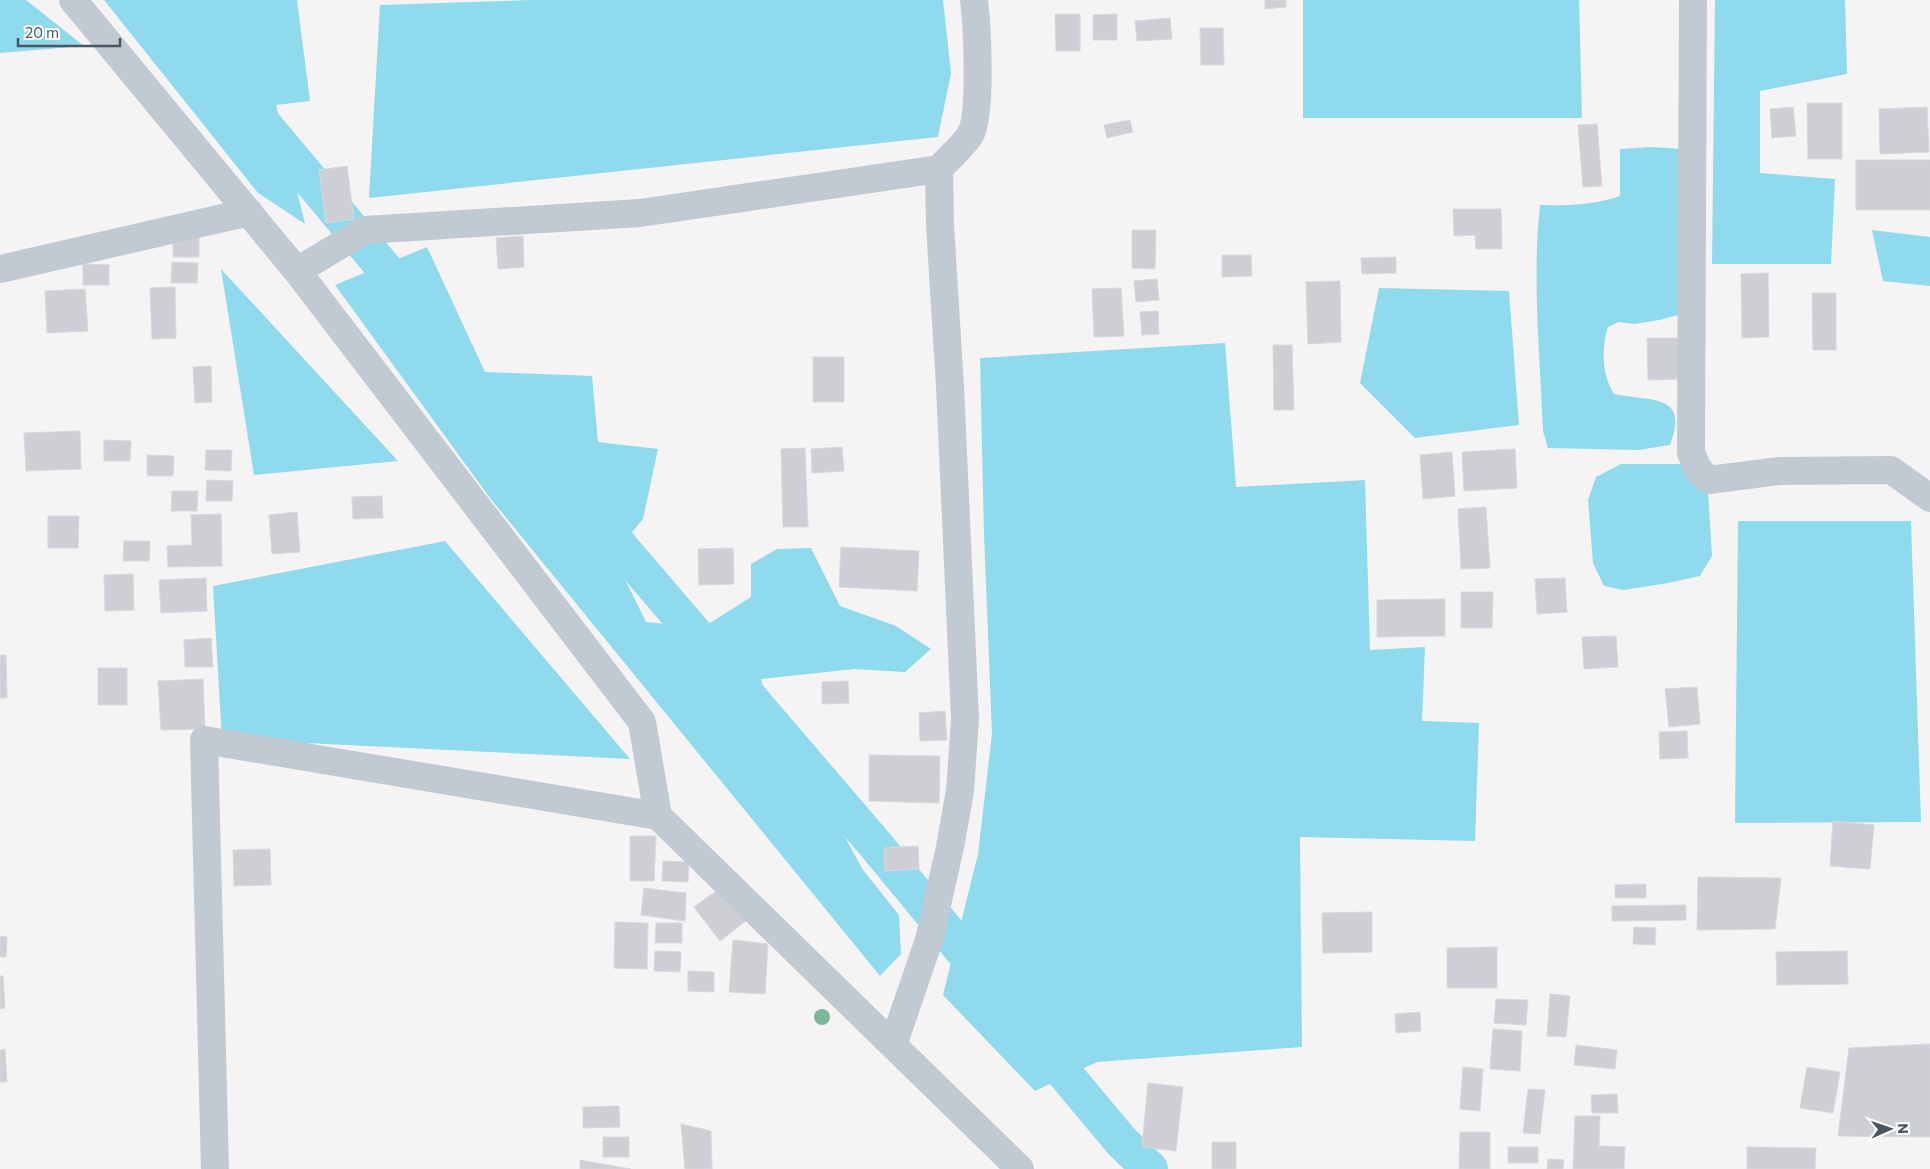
<svg xmlns="http://www.w3.org/2000/svg" width="1930" height="1169" viewBox="0 0 1930 1169" font-family="Commissioner,sans-serif">
	<rect width="100%" height="100%" fill="#f5f3f3"/>
	<path fill="#90daee" d="M 0,0 L 26,0 L 84,46 L 0,53 Z
		M 104,0 L 297,0 L 310,101 L 276,105 L 305,224 L 258,193 Z
		M 531,0 L 943,0 L 951,73 L 938,137 L 369,198 L 380,5 Z
		M 1303,0 L 1579,0 L 1582,118 L 1303,118 Z
		M 1715,0 L 1845,0 L 1847,74 L 1760,91 L 1760,173 L 1835,179 L 1831,264 L 1712,264 Z
		M 1651,147 L 1683,149 L 1682,314 L 1659,320 L 1635,324 L 1619,322 L 1608,327 C 1601,347 1602,376 1614,394 C 1650,402 1690,392 1670,445 L 1638,450 L 1548,448 L 1543,431 C 1540,356 1532,279 1540,205 C 1567,206 1594,205 1620,196 L 1620,149 Z
		M 1872,230 L 1930,237 L 1930,286 L 1883,281 Z
		M 427,247 L 485,372 L 592,376 L 598,442 L 658,449 L 643,519 L 613,555 L 646,622 L 702,628 L 751,597 L 751,564 L 777,549 L 811,548 L 840,606 L 896,626 L 931,649 L 905,672 L 854,669 L 761,679 L 776,734 L 829,808 L 863,870 L 899,915 L 901,954 L 880,976 L 490,498 L 335,285 Z
		M 221,269 L 398,461 L 254,475 Z
		M 1379,288 L 1509,291 L 1519,425 L 1415,438 L 1360,383 Z
		M 1225,343 L 1236,487 L 1365,480 L 1370,650 L 1425,647 L 1422,721 L 1479,723 L 1475,841 L 1300,837 L 1302,1047 L 1097,1062 L 1035,1091 L 943,995 L 978,854 L 992,734 L 984,534 L 980,358 Z
		M 1621,464 L 1680,464 L 1701,481 L 1708,492 L 1712,556 L 1700,576 L 1668,583 L 1624,590 L 1604,586 L 1593,563 L 1588,500 L 1596,477 Z
		M 1738,521 L 1911,521 L 1921,822 L 1735,823 Z
		M 445,541 L 630,759 L 222,739 L 213,586 Z"/>
	<g fill="none" stroke-linecap="round" stroke-linejoin="round">
		<path stroke="#90daee" stroke-width="36" d="M 256,115 L 414,304
			M 588,509 L 874,843 L 988,981
			M 1035,1038 L 1121,1141 L 1150,1169"/>
	</g>
	<path fill="#cdcfd5" stroke="#d7d9de" d="M 1265,0 L 1286,0 L 1286,7 L 1265,9 Z
		M 1055,14 L 1080,14 L 1080,51 L 1056,51 Z
		M 1117,14 L 1117,40 L 1093,40 L 1093,15 Z
		M 1170,18 L 1172,39 L 1137,41 L 1135,21 Z
		M 1200,28 L 1223,28 L 1224,65 L 1201,65 Z
		M 1807,103 L 1842,103 L 1842,159 L 1808,159 Z
		M 1793,107 L 1796,136 L 1772,138 L 1770,109 Z
		M 1927,107 L 1929,152 L 1880,154 L 1879,109 Z
		M 1130,120 L 1133,132 L 1107,138 L 1104,125 Z
		M 1597,124 L 1602,186 L 1583,187 L 1578,125 Z
		M 1856,160 L 1930,160 L 1930,210 L 1856,210 Z
		M 347,166 L 354,219 L 326,223 L 319,170 Z
		M 1453,209 L 1501,209 L 1502,249 L 1476,249 L 1475,235 L 1454,236 Z
		M 1132,230 L 1156,230 L 1155,269 L 1132,268 Z
		M 523,236 L 524,267 L 498,269 L 496,238 Z
		M 173,237 L 199,237 L 199,257 L 173,257 Z
		M 1222,255 L 1251,255 L 1252,276 L 1222,277 Z
		M 1396,257 L 1396,273 L 1362,274 L 1361,258 Z
		M 172,262 L 198,263 L 197,283 L 171,283 Z
		M 83,264 L 109,265 L 109,285 L 83,285 Z
		M 1768,273 L 1769,337 L 1742,338 L 1741,274 Z
		M 1157,279 L 1159,300 L 1136,302 L 1134,281 Z
		M 1340,281 L 1341,342 L 1308,344 L 1306,282 Z
		M 175,287 L 176,338 L 152,339 L 150,288 Z
		M 1121,288 L 1124,336 L 1094,337 L 1092,289 Z
		M 85,289 L 88,331 L 47,333 L 45,291 Z
		M 1812,293 L 1836,293 L 1836,350 L 1813,350 Z
		M 1158,311 L 1159,334 L 1142,335 L 1140,312 Z
		M 1647,338 L 1680,338 L 1680,379 L 1648,380 Z
		M 1273,345 L 1292,345 L 1294,410 L 1274,410 Z
		M 813,357 L 844,357 L 844,402 L 813,402 Z
		M 211,366 L 212,402 L 195,403 L 193,367 Z
		M 80,431 L 81,469 L 26,471 L 24,433 Z
		M 104,440 L 131,441 L 130,461 L 104,461 Z
		M 842,447 L 844,471 L 812,473 L 811,449 Z
		M 805,448 L 808,527 L 783,527 L 781,449 Z
		M 1515,449 L 1517,488 L 1464,491 L 1462,452 Z
		M 206,450 L 232,450 L 231,471 L 205,470 Z
		M 1452,452 L 1455,496 L 1423,499 L 1420,455 Z
		M 147,455 L 174,456 L 173,476 L 147,476 Z
		M 207,480 L 233,481 L 232,501 L 206,501 Z
		M 172,491 L 198,491 L 197,511 L 171,511 Z
		M 382,496 L 383,518 L 353,519 L 352,497 Z
		M 1486,507 L 1490,568 L 1461,569 L 1458,509 Z
		M 297,512 L 300,552 L 272,554 L 269,515 Z
		M 221,514 L 222,566 L 168,567 L 167,546 L 192,545 L 191,515 Z
		M 48,516 L 79,516 L 78,548 L 48,548 Z
		M 124,541 L 150,541 L 149,561 L 123,561 Z
		M 841,547 L 919,551 L 917,591 L 839,587 Z
		M 733,548 L 734,584 L 699,585 L 698,549 Z
		M 133,574 L 134,610 L 105,611 L 104,575 Z
		M 206,578 L 207,611 L 161,613 L 159,580 Z
		M 1565,578 L 1567,612 L 1537,614 L 1535,579 Z
		M 1461,592 L 1493,592 L 1492,628 L 1461,628 Z
		M 1445,599 L 1445,636 L 1377,637 L 1377,600 Z
		M 1616,636 L 1618,667 L 1584,669 L 1582,637 Z
		M 211,638 L 213,667 L 185,667 L 184,640 Z
		M 0,655 L 6,655 L 7,698 L 0,698 Z
		M 98,668 L 127,668 L 127,705 L 98,705 Z
		M 203,679 L 205,729 L 161,730 L 158,681 Z
		M 848,681 L 849,703 L 822,704 L 822,682 Z
		M 1697,687 L 1700,724 L 1669,727 L 1665,689 Z
		M 945,711 L 947,740 L 920,741 L 919,713 Z
		M 1687,731 L 1688,758 L 1660,759 L 1659,732 Z
		M 869,755 L 940,756 L 939,803 L 869,801 Z
		M 1833,821 L 1874,825 L 1870,869 L 1830,866 Z
		M 630,836 L 656,836 L 654,881 L 630,881 Z
		M 918,846 L 919,869 L 885,871 L 884,848 Z
		M 270,849 L 271,885 L 234,886 L 233,850 Z
		M 663,861 L 689,862 L 688,882 L 662,881 Z
		M 1698,877 L 1781,878 L 1775,929 L 1697,930 Z
		M 1646,884 L 1646,898 L 1615,898 L 1615,885 Z
		M 644,888 L 686,893 L 685,921 L 641,915 Z
		M 720,888 L 746,921 L 720,941 L 694,907 Z
		M 1686,905 L 1686,920 L 1612,921 L 1612,906 Z
		M 1372,912 L 1372,952 L 1323,953 L 1322,913 Z
		M 615,922 L 648,923 L 647,969 L 614,968 Z
		M 656,923 L 682,923 L 682,943 L 655,943 Z
		M 1634,927 L 1656,928 L 1655,945 L 1633,944 Z
		M 0,936 L 7,937 L 6,957 L 0,957 Z
		M 733,940 L 768,944 L 765,994 L 729,992 Z
		M 1497,947 L 1497,988 L 1447,988 L 1447,948 Z
		M 655,951 L 681,952 L 680,972 L 654,971 Z
		M 1847,951 L 1848,984 L 1777,985 L 1776,952 Z
		M 688,971 L 714,972 L 714,992 L 688,991 Z
		M 0,976 L 3,976 L 5,1008 L 0,1009 Z
		M 1550,994 L 1570,996 L 1566,1037 L 1547,1036 Z
		M 1496,999 L 1528,1000 L 1526,1025 L 1494,1023 Z
		M 1420,1012 L 1421,1031 L 1396,1033 L 1395,1014 Z
		M 1493,1029 L 1522,1031 L 1520,1071 L 1490,1069 Z
		M 1930,1044 L 1930,1137 L 1838,1136 L 1849,1048 Z
		M 1576,1045 L 1617,1050 L 1615,1069 L 1574,1065 Z
		M 5,1049 L 7,1082 L 0,1082 L 0,1050 Z
		M 1463,1067 L 1483,1069 L 1480,1111 L 1460,1109 Z
		M 1807,1067 L 1840,1072 L 1833,1113 L 1800,1108 Z
		M 1148,1083 L 1183,1087 L 1176,1151 L 1142,1147 Z
		M 1528,1089 L 1545,1090 L 1540,1134 L 1523,1133 Z
		M 1617,1094 L 1618,1113 L 1592,1113 L 1591,1095 Z
		M 619,1106 L 620,1127 L 583,1128 L 583,1107 Z
		M 1575,1116 L 1600,1116 L 1599,1146 L 1625,1147 L 1624,1169 L 1573,1169 Z
		M 681,1124 L 711,1131 L 712,1169 L 685,1169 Z
		M 1460,1132 L 1490,1132 L 1490,1169 L 1459,1169 Z
		M 603,1137 L 629,1137 L 629,1157 L 603,1157 Z
		M 1212,1142 L 1236,1142 L 1236,1169 L 1212,1169 Z
		M 1508,1147 L 1538,1147 L 1538,1163 L 1508,1163 Z
		M 1747,1147 L 1816,1148 L 1815,1169 L 1747,1169 Z
		M 1548,1159 L 1564,1160 L 1563,1169 L 1547,1169 Z
		M 580,1160 L 631,1169 L 580,1169 Z"/>
	<g fill="none" stroke-linecap="round" stroke-linejoin="round">
		<path stroke="#c1cad2" stroke-width="28" d="M 73,0 L 297,271 L 642,722 L 658,816 L 1020,1169
			M 1693,0 L 1691,453 L 1698,469 L 1709,480 L 1780,471 L 1891,470 L 1930,498
			M 0,269 L 249,212
			M 297,271 L 365,230 L 640,213 L 939,169
			M 893,1045 L 929,940 L 950,847 L 960,791 L 965,719 L 950,386 L 940,225 L 939,169 C 948,159 963,146 970,135 C 982,116 977,25 974,0
			M 215,1169 L 204,740 L 658,816"/>
	</g>
	<circle fill="#7bb799" cx="822" cy="1017" r="8"/>
	<g transform="translate(1890 1129) rotate(88)" stroke="#ffffff" stroke-width="4" paint-order="stroke">
	<path d="M0-4L9 19L0 12L-9 19Z" fill="#4a5661"/>
	<text y="-8" font-size="14" font-weight="bold" text-anchor="middle" fill="#4a5661">N</text>
	</g>
	<path d="M18 38v8h102v-8" fill="none" stroke="#4a5661" stroke-width="2.5"/>
	<text x="25" y="38" font-size="15" fill="#4a5661" stroke="#ffffff" stroke-width="4" paint-order="stroke">20 m</text>
</svg>
